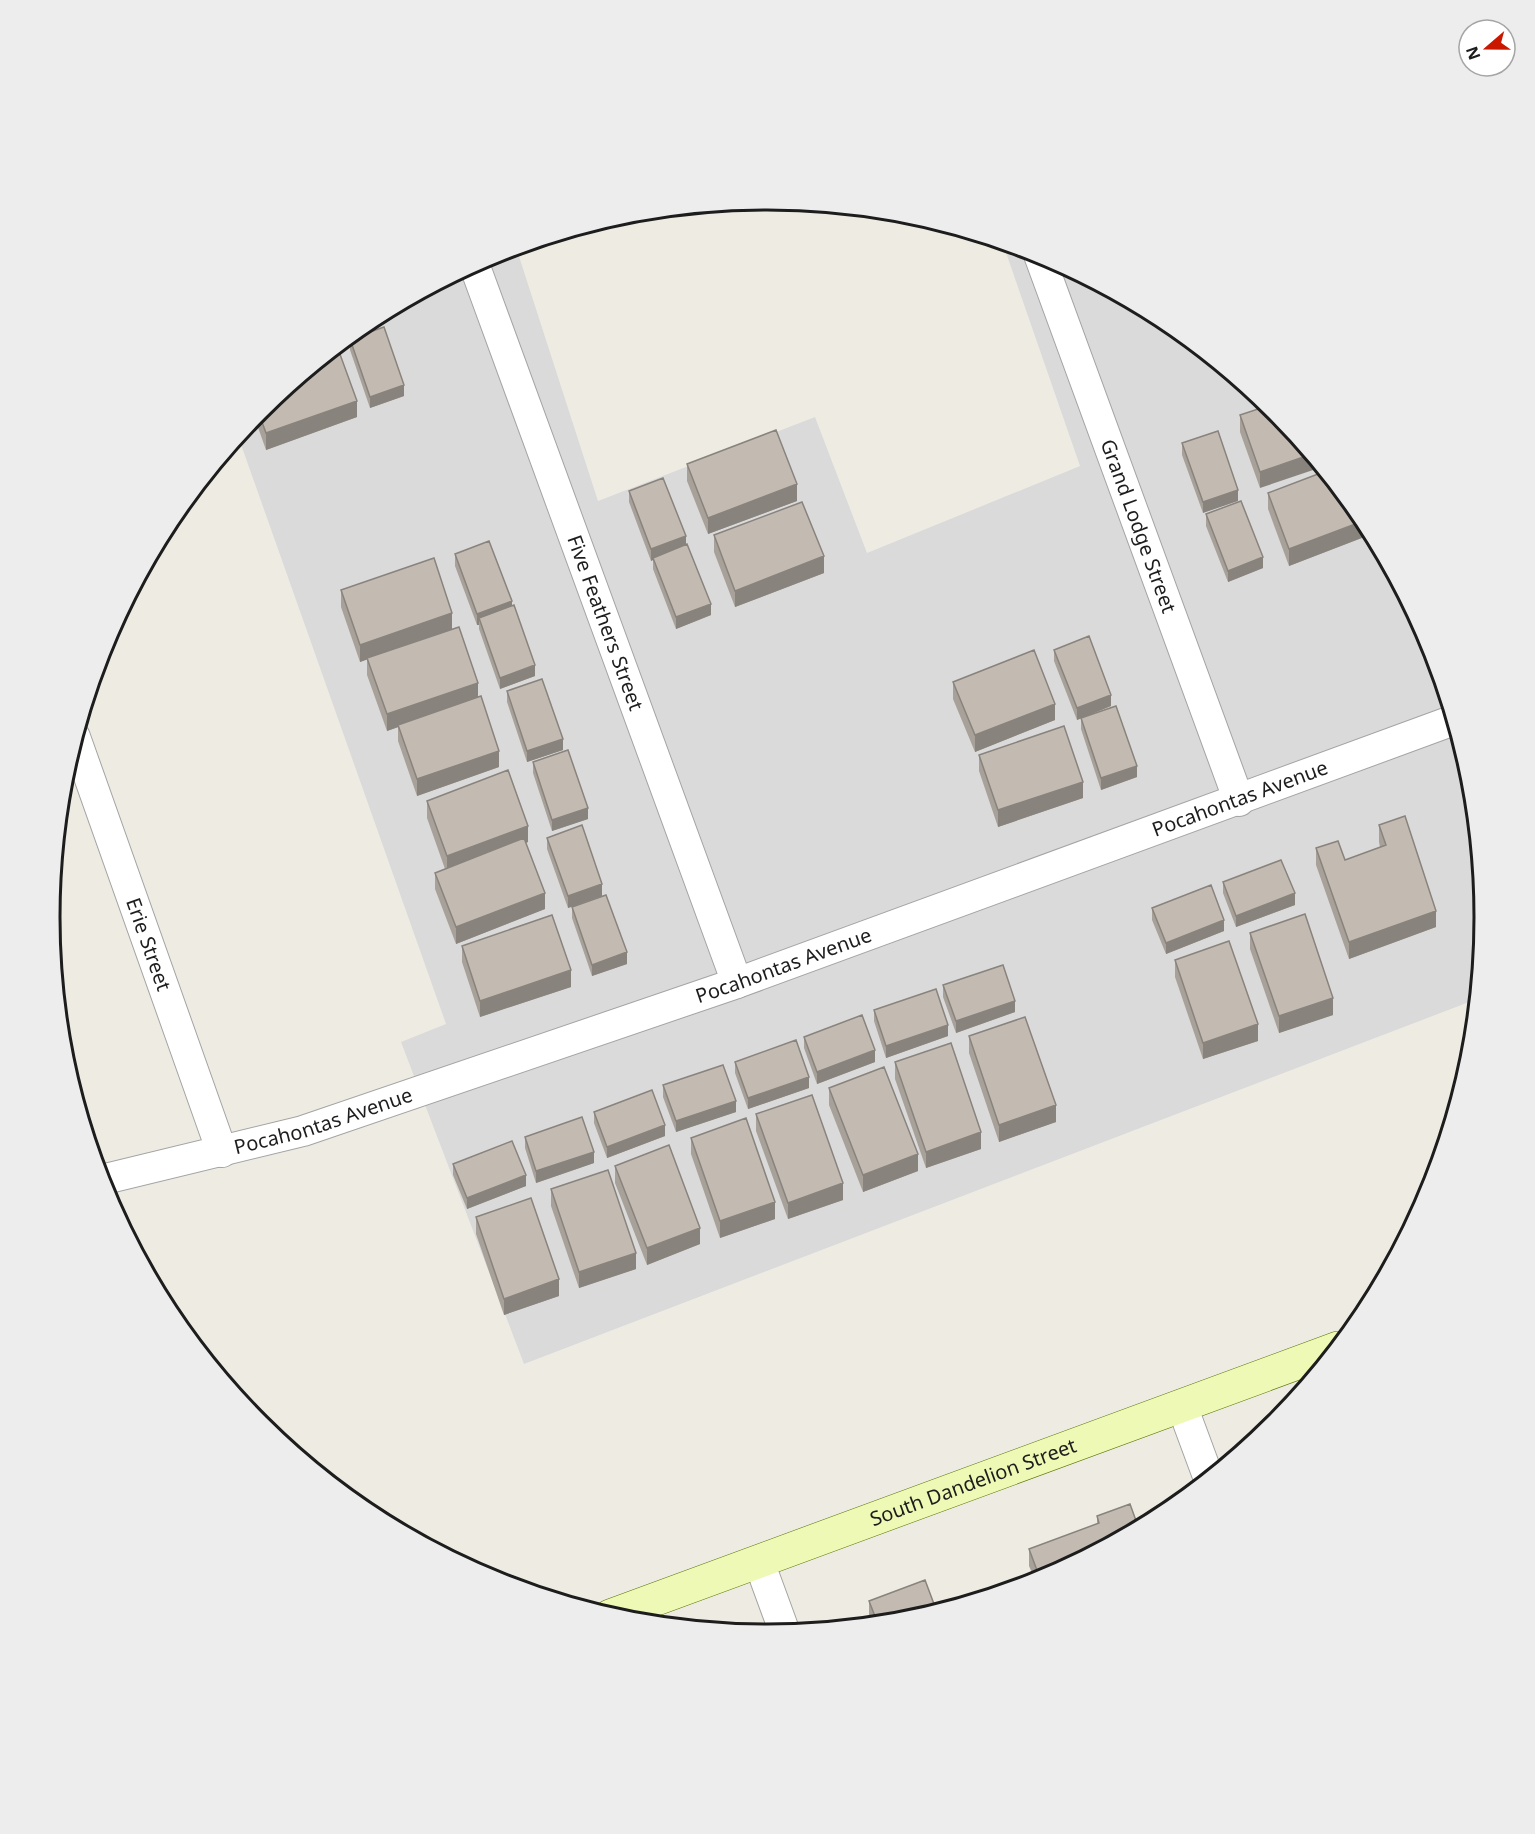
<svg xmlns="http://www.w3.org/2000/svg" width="1535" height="1834" viewBox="0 0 1535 1834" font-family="'Noto Sans',sans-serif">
	<rect width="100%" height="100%" fill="#eeece2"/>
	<path fill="#dbdada" d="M 1002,241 L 1043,254 L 1167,320 L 1275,410 L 1365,518 L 1431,643 L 1472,777 L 1485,917 L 1477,999 L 524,1364 L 401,1042 L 446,1024 L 238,436 L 260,409 L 369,320 L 493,254 L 516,247 L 598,501 L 815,417 L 867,553 L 1080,466 Z"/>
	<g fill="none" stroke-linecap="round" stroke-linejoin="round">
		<defs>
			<g id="street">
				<path id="s1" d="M 1038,252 L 1239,801"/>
				<path id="s2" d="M 474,264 L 737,983"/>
				<path id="s3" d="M 75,737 L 222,1152"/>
				<path id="s4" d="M 101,1180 L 303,1131 L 737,983 L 1454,720"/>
				<path d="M 1182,1406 L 1209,1479"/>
				<path d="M 759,1562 L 785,1633"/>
			</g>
			<g id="secondary">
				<path id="s5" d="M 610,1616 L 1338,1348"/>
			</g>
		</defs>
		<use href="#street" stroke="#a4a4a4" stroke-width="32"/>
		<use href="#secondary" stroke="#5a7304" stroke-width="34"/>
		<use href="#street" stroke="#fff" stroke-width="30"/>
		<use href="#secondary" stroke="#eef9b5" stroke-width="33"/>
	</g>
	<path fill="#a8a199" d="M 350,339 L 404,396 L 370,408 L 350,350 Z
		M 1270,405 L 1260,488 L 1240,432 L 1240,415 Z
		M 260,409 L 357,417 L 266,450 L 254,416 Z
		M 1218,431 L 1203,513 L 1182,455 L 1182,443 Z
		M 687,464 L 797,501 L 708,534 L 687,481 Z
		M 629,491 L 686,545 L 711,615 L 676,629 L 653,569 L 653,560 L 651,561 L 629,502 Z
		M 1268,493 L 1372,532 L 1372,534 L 1289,566 L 1268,509 Z
		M 1206,514 L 1263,568 L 1228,582 L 1206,526 Z
		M 714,535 L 824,573 L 735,607 L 714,552 Z
		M 455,554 L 512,606 L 535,676 L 500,689 L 479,629 L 479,625 L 477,625 L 455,566 Z
		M 341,590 L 452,629 L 478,697 L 499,767 L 417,796 L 398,741 L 398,727 L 387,731 L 367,675 L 367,659 L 360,662 L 341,607 Z
		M 1054,650 L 1111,706 L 1077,720 L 1054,661 Z
		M 953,682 L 1055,720 L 975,752 L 953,699 Z
		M 507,691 L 563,750 L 527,762 L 507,702 Z
		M 1081,718 L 1137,777 L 1101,790 L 1081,729 Z
		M 979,755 L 1083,798 L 998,827 L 979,771 Z
		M 533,762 L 588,819 L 552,831 L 533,773 Z
		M 427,801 L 528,842 L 526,843 L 545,909 L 456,944 L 435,889 L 435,873 L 445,869 L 427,818 Z
		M 1379,825 L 1436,927 L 1349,959 L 1316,865 L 1316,848 L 1345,860 L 1380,847 L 1379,842 Z
		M 547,838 L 602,896 L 568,908 L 547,849 Z
		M 1223,882 L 1295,905 L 1236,927 L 1223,893 Z
		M 572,907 L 627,964 L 592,976 L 572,918 Z
		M 1152,908 L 1224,931 L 1166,954 L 1152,920 Z
		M 1250,933 L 1333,1015 L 1279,1033 L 1250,949 Z
		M 462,946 L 571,987 L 480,1017 L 462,962 Z
		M 1175,960 L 1258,1041 L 1203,1059 L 1175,977 Z
		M 943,985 L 1015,1012 L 956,1033 L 943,997 Z
		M 874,1010 L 948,1036 L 886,1058 L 874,1021 Z
		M 969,1036 L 1056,1122 L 999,1142 L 969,1053 Z
		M 804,1037 L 875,1062 L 817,1084 L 804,1048 Z
		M 735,1062 L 809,1088 L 748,1109 L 735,1073 Z
		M 895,1062 L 981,1149 L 926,1168 L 895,1079 Z
		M 663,1085 L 736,1112 L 676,1132 L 663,1097 Z
		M 829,1088 L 918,1171 L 863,1192 L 829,1105 Z
		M 594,1112 L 665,1136 L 607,1158 L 594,1123 Z
		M 756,1114 L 843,1200 L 788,1219 L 756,1131 Z
		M 525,1137 L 594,1163 L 536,1183 L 525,1148 Z
		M 691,1138 L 775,1219 L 720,1238 L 691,1154 Z
		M 453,1164 L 526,1186 L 467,1209 L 453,1175 Z
		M 615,1166 L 700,1244 L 647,1265 L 615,1183 Z
		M 551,1189 L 636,1269 L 579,1288 L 551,1206 Z
		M 476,1217 L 559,1296 L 504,1315 L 476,1234 Z
		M 1097,1516 L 1139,1529 L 1042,1580 L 1036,1582 L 1029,1566 L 1029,1549 L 1097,1524 Z
		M 869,1601 L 907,1621 L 872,1625 L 869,1617 Z"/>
	<path fill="#88837d" d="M 1128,299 L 1134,303 L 1128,305 Z
		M 379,314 L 379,325 L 347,338 L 369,320 Z
		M 404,385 L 404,396 L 370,408 L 370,397 Z
		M 357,401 L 357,417 L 266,450 L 266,433 Z
		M 1312,454 L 1322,467 L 1260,488 L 1260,472 Z
		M 797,484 L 797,501 L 708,534 L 708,518 Z
		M 1238,490 L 1238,501 L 1203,513 L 1203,502 Z
		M 1366,520 L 1372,532 L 1372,534 L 1289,566 L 1289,549 Z
		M 686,536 L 686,548 L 653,558 L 653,560 L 651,561 L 651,549 Z
		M 824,556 L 824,573 L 735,607 L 735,591 Z
		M 1263,557 L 1263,568 L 1228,582 L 1228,571 Z
		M 512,601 L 512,612 L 479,618 L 479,625 L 477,625 L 477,614 Z
		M 711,604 L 711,615 L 676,629 L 676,617 Z
		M 452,613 L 452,630 L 360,662 L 360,645 Z
		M 535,665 L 535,676 L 500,689 L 500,678 Z
		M 478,683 L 478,699 L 387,731 L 387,714 Z
		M 1111,695 L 1111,706 L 1077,720 L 1077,708 Z
		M 1055,704 L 1055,720 L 975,752 L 975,735 Z
		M 563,739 L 563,750 L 527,762 L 527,751 Z
		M 499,751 L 499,767 L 417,796 L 417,779 Z
		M 1137,766 L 1137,777 L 1101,790 L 1101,778 Z
		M 1083,782 L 1083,798 L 998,827 L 998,810 Z
		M 588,808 L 588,819 L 552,831 L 552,820 Z
		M 528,826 L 528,842 L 447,873 L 447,856 Z
		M 602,884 L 602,896 L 568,908 L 568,896 Z
		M 545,893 L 545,909 L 456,944 L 456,927 Z
		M 1295,893 L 1295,905 L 1236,927 L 1236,916 Z
		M 1436,911 L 1436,927 L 1349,959 L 1349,942 Z
		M 1224,920 L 1224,931 L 1166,954 L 1166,943 Z
		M 627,952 L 627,964 L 592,976 L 592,965 Z
		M 571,970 L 571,987 L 480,1017 L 480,1001 Z
		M 1333,998 L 1333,1015 L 1279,1033 L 1279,1016 Z
		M 1015,1001 L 1015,1012 L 956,1033 L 956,1021 Z
		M 1258,1024 L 1258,1041 L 1203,1059 L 1203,1043 Z
		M 948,1025 L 948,1036 L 886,1058 L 886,1046 Z
		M 875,1050 L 875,1062 L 817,1084 L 817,1072 Z
		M 809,1077 L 809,1088 L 748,1109 L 748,1098 Z
		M 736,1101 L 736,1112 L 676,1132 L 676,1121 Z
		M 1056,1105 L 1056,1122 L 999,1142 L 999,1125 Z
		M 665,1125 L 665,1136 L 607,1158 L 607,1147 Z
		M 981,1132 L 981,1149 L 926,1168 L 926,1152 Z
		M 594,1152 L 594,1163 L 536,1183 L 536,1171 Z
		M 918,1154 L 918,1171 L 863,1192 L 863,1175 Z
		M 526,1175 L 526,1186 L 467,1209 L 467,1198 Z
		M 843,1183 L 843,1200 L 788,1219 L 788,1203 Z
		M 775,1202 L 775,1219 L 720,1238 L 720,1221 Z
		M 700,1228 L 700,1244 L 647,1265 L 647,1248 Z
		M 636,1253 L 636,1269 L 579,1288 L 579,1272 Z
		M 559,1279 L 559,1296 L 504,1315 L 504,1299 Z
		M 1136,1530 L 1118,1540 L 1118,1537 Z"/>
	<path fill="#c3bbb2" stroke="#88837d" stroke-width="1.5" d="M 384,327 L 404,385 L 370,397 L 350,339 Z
		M 337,346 L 357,401 L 266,433 L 258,411 Z
		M 1270,405 L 1275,410 L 1312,454 L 1260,472 L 1240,415 Z
		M 776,430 L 797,484 L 708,518 L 687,464 Z
		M 1218,431 L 1238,490 L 1203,502 L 1182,443 Z
		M 1326,471 L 1366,520 L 1289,549 L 1268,493 Z
		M 663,478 L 686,536 L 651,549 L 629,491 Z
		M 1241,501 L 1263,557 L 1228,571 L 1206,514 Z
		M 802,502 L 824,556 L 735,591 L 714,535 Z
		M 489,541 L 512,601 L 477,614 L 455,554 Z
		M 687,544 L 711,604 L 676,617 L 653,558 Z
		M 434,558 L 452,613 L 360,645 L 341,590 Z
		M 514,605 L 535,665 L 500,678 L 479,618 Z
		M 459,627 L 478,683 L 387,714 L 367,658 Z
		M 1089,636 L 1111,695 L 1077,708 L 1054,650 Z
		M 1034,650 L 1055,704 L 975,735 L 953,682 Z
		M 542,679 L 563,739 L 527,751 L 507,691 Z
		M 481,696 L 499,751 L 417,779 L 398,725 Z
		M 1116,706 L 1137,766 L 1101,778 L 1081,718 Z
		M 1064,726 L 1083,782 L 998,810 L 979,755 Z
		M 568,750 L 588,808 L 552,820 L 533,762 Z
		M 508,770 L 528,826 L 447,856 L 427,801 Z
		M 1405,816 L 1436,911 L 1349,942 L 1316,848 L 1338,841 L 1345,860 L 1386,845 L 1379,825 Z
		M 582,825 L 602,884 L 568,896 L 547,838 Z
		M 524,838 L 545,893 L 456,927 L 435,873 Z
		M 1281,860 L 1295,893 L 1236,916 L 1223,882 Z
		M 1211,885 L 1224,920 L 1166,943 L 1152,908 Z
		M 606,895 L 627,952 L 592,965 L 572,907 Z
		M 1305,914 L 1333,998 L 1279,1016 L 1250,933 Z
		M 552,915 L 571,970 L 480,1001 L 462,946 Z
		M 1229,941 L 1258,1024 L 1203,1043 L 1175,960 Z
		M 1003,965 L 1015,1001 L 956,1021 L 943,985 Z
		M 936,989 L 948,1025 L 886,1046 L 874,1010 Z
		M 862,1015 L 875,1050 L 817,1072 L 804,1037 Z
		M 1025,1017 L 1056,1105 L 999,1125 L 969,1036 Z
		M 796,1040 L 809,1077 L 748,1098 L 735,1062 Z
		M 951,1043 L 981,1132 L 926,1152 L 895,1062 Z
		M 723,1065 L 736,1101 L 676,1121 L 663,1085 Z
		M 884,1067 L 918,1154 L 863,1175 L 829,1088 Z
		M 652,1090 L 665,1125 L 607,1147 L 594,1112 Z
		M 812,1095 L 843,1183 L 788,1203 L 756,1114 Z
		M 582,1117 L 594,1152 L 536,1171 L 525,1137 Z
		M 746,1118 L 775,1202 L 720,1221 L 691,1138 Z
		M 512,1141 L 526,1175 L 467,1198 L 453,1164 Z
		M 669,1145 L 700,1228 L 647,1248 L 615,1166 Z
		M 608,1170 L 636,1253 L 579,1272 L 551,1189 Z
		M 531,1198 L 559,1279 L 504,1299 L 476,1217 Z
		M 1130,1504 L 1139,1529 L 1118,1537 L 1119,1539 L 1041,1581 L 1029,1549 L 1099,1523 L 1097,1516 Z
		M 925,1580 L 937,1612 L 907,1621 L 878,1624 L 869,1601 Z"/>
	<g text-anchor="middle" stroke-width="5" stroke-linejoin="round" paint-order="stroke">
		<g font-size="20" fill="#1d1d1d" stroke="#fff">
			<text dy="7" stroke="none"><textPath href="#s1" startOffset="292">Grand Lodge Street</textPath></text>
			<text dy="7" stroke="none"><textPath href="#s2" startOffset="382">Five Feathers Street</textPath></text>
			<text dy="7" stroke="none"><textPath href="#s4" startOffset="1202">Pocahontas Avenue</textPath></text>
			<text dy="7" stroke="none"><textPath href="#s3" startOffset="220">Erie Street</textPath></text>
			<text dy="7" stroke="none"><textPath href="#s4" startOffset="716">Pocahontas Avenue</textPath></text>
			<text dy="7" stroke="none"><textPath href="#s4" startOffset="230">Pocahontas Avenue</textPath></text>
			<text dy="7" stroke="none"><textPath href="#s5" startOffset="387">South Dandelion Street</textPath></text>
		</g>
	</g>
	<path d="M0 0H1535V1834H0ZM60 917a707 707 0 1 1 1414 0a707 707 0 1 1-1414 0Z" fill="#ededed" fill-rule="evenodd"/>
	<path fill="none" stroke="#1d1d1d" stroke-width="3" d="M60 917a707 707 0 1 1 1414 0a707 707 0 1 1-1414 0Z"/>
	<g transform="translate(1487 48) rotate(250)"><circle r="28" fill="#ffffff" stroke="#a5a5a5" stroke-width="1.5"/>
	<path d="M0-4.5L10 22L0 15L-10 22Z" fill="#ca1800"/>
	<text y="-9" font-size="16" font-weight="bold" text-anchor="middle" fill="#1d1d1d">N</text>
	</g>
</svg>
